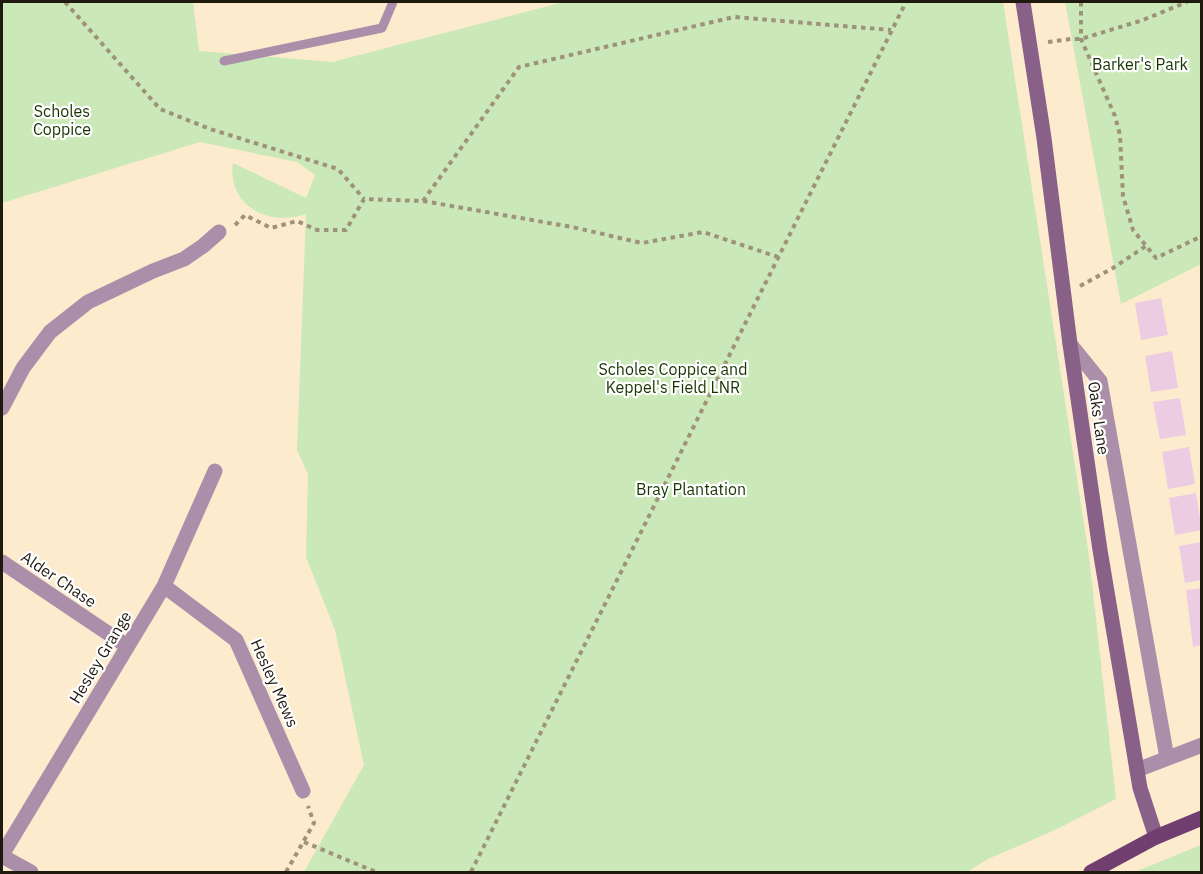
<svg xmlns="http://www.w3.org/2000/svg" width="1203" height="874" viewBox="0 0 1203 874" font-family="'IBM Plex Sans',sans-serif">
	<rect width="100%" height="100%" fill="#fcebcc"/>
	<path fill="#cae8b8" d="M 2,2 L 193,2 L 199,51 L 332,62 L 564,2 L 1003,2 L 1089,556 L 1116,799 L 1055,830 L 988,859 L 967,872 L 304,872 L 364,765 L 335,630 L 306,557 L 308,474 L 297,450 L 306,214 C 269,227 227,206 233,163 L 306,198 L 315,175 L 297,162 L 200,142 L 2,203 Z
		M 1065,2 L 1201,2 L 1201,264 L 1121,304 Z
		M 1201,845 L 1201,872 L 1135,872 Z"/>
	<path fill="#eccce2" d="M 1161,298 L 1168,335 L 1141,340 L 1135,303 Z
		M 1172,351 L 1178,388 L 1151,392 L 1145,356 Z
		M 1180,398 L 1186,435 L 1160,439 L 1153,402 Z
		M 1189,447 L 1195,484 L 1168,489 L 1162,452 Z
		M 1196,493 L 1202,530 L 1175,535 L 1169,498 Z
		M 1202,542 L 1202,580 L 1185,583 L 1179,546 Z
		M 1202,588 L 1202,645 L 1193,647 L 1186,590 Z"/>
	<g fill="none" stroke-linecap="round" stroke-linejoin="round">
		<path stroke="#9e927b" stroke-width="4" stroke-dasharray="4.5 4.5" stroke-linecap="butt" d="M 65,2 L 160,109 L 210,129 L 338,169 L 364,199
			M 1081,2 L 1081,39 L 1115,116 L 1120,135 L 1123,196 L 1133,230 L 1156,258 L 1202,236
			M 1048,42 L 1071,39 L 1081,39 L 1143,20 L 1187,2
			M 423,201 L 519,67 L 734,17 L 891,30
			M 235,225 L 245,215 L 271,228 L 297,221 L 317,230 L 346,230 L 364,199 L 423,201 L 572,227 L 642,243 L 703,232 L 778,257
			M 1080,286 L 1113,268 L 1146,246
			M 304,842 L 376,872
			M 286,872 L 314,823 L 308,806
			M 471,872 L 906,2"/>
		<path stroke="#ab8eaa" stroke-width="9" d="M 224,61 L 382,28 L 393,2"/>
		<path stroke="#ab8eaa" stroke-width="15" d="M 1070,344 L 1100,381 L 1167,758
			M 2,408 L 23,368 L 50,332 L 88,302 L 153,271 L 184,259 L 203,246 L 219,232
			M 2,562 L 127,646
			M 164,586 L 236,640 L 303,791
			M 1137,770 L 1202,745
			M 2,855 L 164,586 L 215,471
			M 2,856 L 31,872"/>
		<path stroke="#896088" stroke-width="15" d="M 1023,2 L 1044,138 L 1070,344 L 1100,550 L 1140,788 L 1156,837"/>
		<path stroke="#703f70" stroke-width="15" d="M 1091,872 L 1156,837 L 1202,818"/>
	</g>
	<g text-anchor="middle" stroke-width="4.5" stroke-linejoin="round" paint-order="stroke">
		<g font-size="16" fill="#183500" stroke="#fff">
			<text x="1140" y="70">Barker's Park</text>
			<text x="62" y="117">Scholes<tspan x="62" dy="18">Coppice</tspan></text>
			<text x="673" y="375">Scholes Coppice and<tspan x="673" dy="18">Keppel's Field LNR</tspan></text>
			<text x="691" y="495">Bray Plantation</text>
		</g>
		<g font-size="16" fill="#1f1a0e" stroke="#fff">
			<text transform="translate(1099 418) rotate(82)" y="6">Oaks Lane</text>
			<text transform="translate(59 579) rotate(34)" y="6">Alder Chase</text>
			<text transform="translate(100 657) rotate(-59)" y="6">Hesley Grange</text>
			<text transform="translate(275 683) rotate(66)" y="6">Hesley Mews</text>
		</g>
	</g>
	<rect width="1203" height="874" fill="none" stroke="#1f1a0e" stroke-width="6"/>
</svg>
